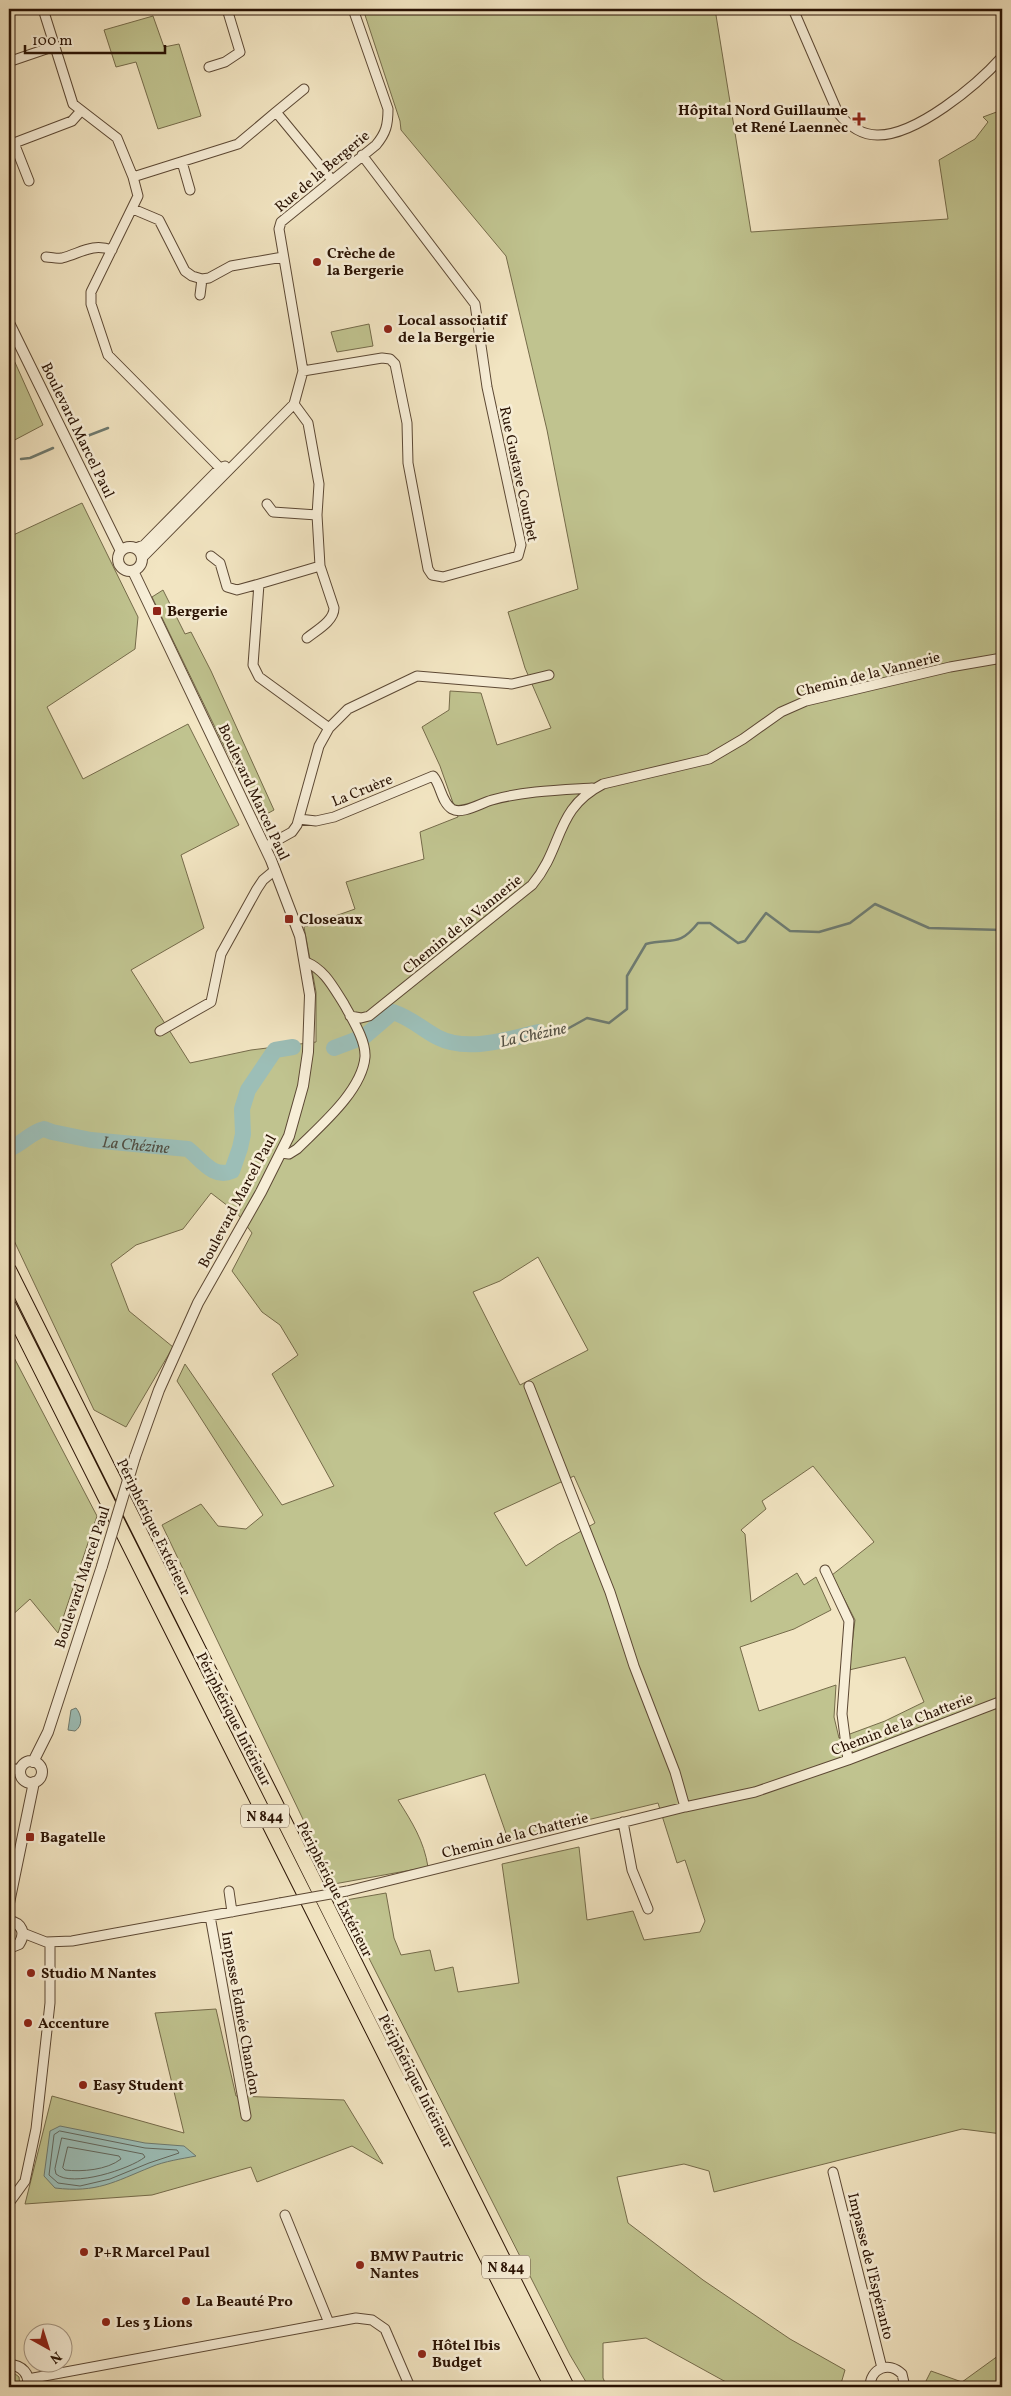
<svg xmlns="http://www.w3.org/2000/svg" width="1011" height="2396" viewBox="0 0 1011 2396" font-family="Vollkorn,serif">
	<rect width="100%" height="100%" fill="#f2e5c2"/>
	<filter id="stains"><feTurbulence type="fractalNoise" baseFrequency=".004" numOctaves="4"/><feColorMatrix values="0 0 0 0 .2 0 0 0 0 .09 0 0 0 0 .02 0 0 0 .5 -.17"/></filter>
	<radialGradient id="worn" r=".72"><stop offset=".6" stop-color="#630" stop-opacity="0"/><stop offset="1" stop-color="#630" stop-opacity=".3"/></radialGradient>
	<path fill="#c0c38f" stroke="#756b4a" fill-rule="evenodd" d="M 363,9 L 715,9 L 751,232 L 948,219 L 939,160 L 975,139 L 988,122 L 983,117 L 1002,110 L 1002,2134 L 962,2129 L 714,2192 L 709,2171 L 684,2164 L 617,2177 L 628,2223 L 703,2280 L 790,2339 L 845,2370 L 840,2387 L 735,2387 L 646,2338 L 603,2343 L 603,2378 L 607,2387 L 589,2387 L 570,2355 L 340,1901 L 386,1893 L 394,1938 L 401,1955 L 430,1950 L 435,1971 L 453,1967 L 458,1992 L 519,1983 L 502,1864 L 579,1847 L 587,1920 L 633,1911 L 644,1940 L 700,1932 L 705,1921 L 685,1860 L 677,1863 L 658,1803 L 508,1839 L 485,1774 L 398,1800 C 412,1822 424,1841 428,1867 L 334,1884 L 162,1525 L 201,1504 L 218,1526 L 246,1529 L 263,1515 L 177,1381 L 185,1364 L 282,1505 L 334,1486 L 272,1374 L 298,1355 L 280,1325 L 262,1312 L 232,1271 L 252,1233 L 237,1213 L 211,1193 L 183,1229 L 136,1245 L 111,1264 L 129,1311 L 173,1347 L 126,1427 L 94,1410 L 9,1230 L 9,537 L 82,503 L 138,617 L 135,649 L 47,707 L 83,779 L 188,724 L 239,825 L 181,855 L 204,928 L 131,970 L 190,1063 L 251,1050 L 316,1042 L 316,992 L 304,927 L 355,909 L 346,882 L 424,859 L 420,832 L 458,817 L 440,766 L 422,727 L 449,710 L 450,691 L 481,693 L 497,745 L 551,728 L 525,668 L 508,612 L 578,589 L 547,430 L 506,256 L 401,130 L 400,121 ZM 538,1257 L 588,1350 L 520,1385 L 473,1292 L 500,1281 ZM 813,1466 L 874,1542 L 832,1575 L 855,1620 L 849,1670 L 905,1657 L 924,1702 L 885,1721 L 839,1738 L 834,1717 L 836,1685 L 759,1711 L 740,1647 L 794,1629 L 831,1610 L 816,1577 L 804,1585 L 797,1573 L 751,1602 L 745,1534 L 741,1530 L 766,1509 L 762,1501 ZM 574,1476 L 595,1523 L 557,1545 L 526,1566 L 494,1513 Z
		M 153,16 L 164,47 L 179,44 L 201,116 L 158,129 L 136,62 L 116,67 L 104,30 Z
		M 369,324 L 373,346 L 337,352 L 331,332 Z
		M 9,349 L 43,425 L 9,443 Z
		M 163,590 L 185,634 L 191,632 L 211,671 L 274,810 L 263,816 L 225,748 L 152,597 Z
		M 9,1348 L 97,1516 L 58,1633 L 30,1599 L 9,1618 Z
		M 216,2009 L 236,2096 L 344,2100 L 383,2164 L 352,2146 L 257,2182 L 251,2167 L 152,2195 L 25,2204 L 52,2096 L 184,2133 L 155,2013 Z
		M 1002,2353 L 1002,2387 L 923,2387 L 931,2371 L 962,2382 Z
		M 9,2373 L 14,2373 L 19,2377 L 20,2387 L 9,2387 Z"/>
	<path fill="#9cbeb7" stroke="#6e7a6f" d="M 76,1708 C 82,1715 83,1726 75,1731 L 68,1730 L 71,1710 Z
		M 60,2126 L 145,2143 L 184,2146 L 196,2156 C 181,2159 165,2161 151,2167 C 114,2182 97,2193 55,2188 L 44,2176 L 50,2131 Z"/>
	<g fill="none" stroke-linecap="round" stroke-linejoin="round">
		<path stroke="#63685e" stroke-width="1" d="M 60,2131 L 145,2148 L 177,2150 L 179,2153 L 149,2163 L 110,2179 L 80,2186 L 58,2183 L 49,2175 L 54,2135 Z
			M 62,2138 L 143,2154 L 145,2157 C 130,2169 72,2188 56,2174 L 55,2169 Z
			M 68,2147 L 119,2156 L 121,2159 C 107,2170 82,2172 65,2170 L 63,2168 Z"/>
		<path stroke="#6e7a6f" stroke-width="2.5" d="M 82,438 L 108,428
			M 21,459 L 30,458 L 53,448
			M 539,1032 L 569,1028 L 587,1018 L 609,1023 L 627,1009 L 627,976 L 646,944 C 672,938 679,947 698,923 L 710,923 L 738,943 L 745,941 L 766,913 L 790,931 L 819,932 L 850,923 L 875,904 L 929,928 L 1002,930"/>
		<g stroke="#9cbeb7" stroke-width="16">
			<path d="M 365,1036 L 393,1012 C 413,1019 420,1028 437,1037 C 467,1053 508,1039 539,1032"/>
			<path d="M 334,1048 L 358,1039"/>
			<path id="s1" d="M 9,1149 C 22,1144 31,1132 44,1129 L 52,1132 L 91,1140 L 188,1149 C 202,1160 213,1179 232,1171 L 240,1148 L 243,1134 L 242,1109 L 248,1090 L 275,1050 L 293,1047"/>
		</g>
		<defs>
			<path id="minor" d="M 43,9 L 73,104 L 117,138 L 133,177 L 138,196 L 91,292 L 91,304 L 108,355 L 220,468
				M 793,9 L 838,113 C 848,125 861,135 877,135 C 916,136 977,85 1002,57
				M 9,60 L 14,60 L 55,46
				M 209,67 L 225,62 L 240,52 L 227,9
				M 276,112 L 304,89
				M 14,143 L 29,181
				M 9,145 L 72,121 L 80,112
				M 182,162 L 190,190
				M 133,177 L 238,144 L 276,112 L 332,180
				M 133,209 L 159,220 L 185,271 L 192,276 L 202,279 L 209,278 L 231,266 L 283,257
				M 46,257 C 51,257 57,259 62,258 C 81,253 92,243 112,250
				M 200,295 L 202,279
				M 303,371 L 382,358 L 390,359 L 395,364 L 407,423 L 408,463 L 428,569 L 432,575 L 443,577 L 518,556 L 521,545 L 487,387 L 475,304 L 362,155
				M 294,404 L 308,423 L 319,484 L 317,515 L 320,566 L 334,608 C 334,621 317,630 307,638
				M 267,504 L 273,512 L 317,515
				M 136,548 L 144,545 L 220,468 L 225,466
				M 211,556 L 220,563 L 227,587 L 237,590 L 259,584
				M 142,558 L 294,404 L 303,371 L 279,229 L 281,222 L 376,145 C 386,133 388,125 388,109 L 353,9
				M 320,566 L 259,584 L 253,665 L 259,677 L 329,728
				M 299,819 L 316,821 L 334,817 L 433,776 C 441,785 441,802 452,809 C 462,815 481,803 492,800 C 524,791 559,790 592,788
				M 265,847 L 292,832 L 297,825 L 319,746 L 329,728 L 348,709 L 417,676 L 512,684 L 549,675
				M 350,1016 L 361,1018 L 369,1016 L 532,885 C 564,847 554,809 603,784 L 709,759 L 743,739 L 781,712 L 806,701 L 950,667 L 1002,658
				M 160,1031 L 211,1002 L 221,954 L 257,889 L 263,880 L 275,870
				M 281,1153 L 289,1154 L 297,1149 C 320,1126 362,1091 365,1057 C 366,1040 352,1019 344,1004 C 333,987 325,970 306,962
				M 529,1386 L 610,1592 L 634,1666 L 675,1772 L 685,1807
				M 825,1570 L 849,1621 L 842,1714 L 848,1760
				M 9,1768 L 20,1770
				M 623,1822 L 632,1870 L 648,1909
				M 229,1891 L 232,1912
				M 347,1891 L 685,1807 L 755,1792 L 848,1760 L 1002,1701
				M 210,1916 L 246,2116
				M 23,1933 L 46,1942 L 72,1941 L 280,1903
				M 833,2172 L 882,2368
				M 9,2203 L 25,2181 L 36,2129 L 50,2003 L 50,1942
				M 285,2215 L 329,2323
				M 28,2379 L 356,2318 L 372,2320 L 385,2329 L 410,2387
				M 870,2387 C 870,2368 889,2361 902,2374 L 905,2387"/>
			<path id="tertiary" d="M 9,323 L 121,551
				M118 559a12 12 0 1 1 24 0a12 12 0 1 1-24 0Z
				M 133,571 L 271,860 L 300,936 L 310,995 L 308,1052 L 303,1086 L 289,1136 L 261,1192 L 198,1303 L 159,1390 L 135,1457
				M20 1772a11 11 0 1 1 22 0a11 11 0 1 1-22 0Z
				M 33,1762 L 48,1732 L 102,1566
				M 9,1903 L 34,1782
				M 9,1921 C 22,1923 26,1933 19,1944 L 9,1948
				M 9,2365 C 22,2365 30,2374 28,2387"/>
			<path id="trunk" d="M 9,1270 L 567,2387
				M 9,1306 L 552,2387"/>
		</defs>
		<use href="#minor" stroke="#5c4834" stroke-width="11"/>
		<use href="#tertiary" stroke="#5c4834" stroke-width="12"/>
		<use href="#trunk" stroke="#2a1304" stroke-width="16"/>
		<use href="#minor" stroke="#f7eed7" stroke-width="9"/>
		<use href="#tertiary" stroke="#f7eed7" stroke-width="10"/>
		<use href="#trunk" stroke="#f2e5c2" stroke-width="14"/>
		<defs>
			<path id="minor-bridge" d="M 280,1903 L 347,1891"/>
			<path id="tertiary-bridge" d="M 102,1566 L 135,1457"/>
		</defs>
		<use href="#minor-bridge" stroke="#5c4834" stroke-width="11" stroke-linecap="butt"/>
		<use href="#tertiary-bridge" stroke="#5c4834" stroke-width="12" stroke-linecap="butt"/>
		<use href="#minor-bridge" stroke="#f7eed7" stroke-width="9"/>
		<use href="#tertiary-bridge" stroke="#f7eed7" stroke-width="10"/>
	</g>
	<g fill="#8f2418" stroke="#f7eed7" stroke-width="2">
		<path d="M856.5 111.5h5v5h5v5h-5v5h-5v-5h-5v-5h5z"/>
		<circle cx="317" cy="262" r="5"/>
		<circle cx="388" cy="329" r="5"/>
		<rect x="152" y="606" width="10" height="10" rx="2.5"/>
		<rect x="284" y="914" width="10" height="10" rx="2.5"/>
		<rect x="25" y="1832" width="10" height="10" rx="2.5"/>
		<circle cx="31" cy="1973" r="5"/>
		<circle cx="28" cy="2023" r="5"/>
		<circle cx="83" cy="2085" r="5"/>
		<circle cx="84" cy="2252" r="5"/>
		<circle cx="360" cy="2265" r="5"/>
		<circle cx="186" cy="2301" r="5"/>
		<circle cx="106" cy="2322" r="5"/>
		<circle cx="422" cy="2354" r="5"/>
	</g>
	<g text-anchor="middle" stroke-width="5" stroke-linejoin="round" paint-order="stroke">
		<g fill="#f7eed7" stroke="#685543" stroke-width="1">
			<rect x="241" y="1804.5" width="48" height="23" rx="4"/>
			<rect x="482" y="2255.5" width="48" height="23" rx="4"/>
		</g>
		<g font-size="14" font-weight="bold" fill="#2a1304">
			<text x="265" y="1821">N 844</text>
			<text x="506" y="2272">N 844</text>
		</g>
		<g font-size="15" font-weight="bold" fill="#2a1304" stroke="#f7eed7" text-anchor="start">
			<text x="848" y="115" text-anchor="end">Hôpital Nord Guillaume<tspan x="848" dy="17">et René Laennec</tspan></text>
			<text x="327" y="258">Crèche de<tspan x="327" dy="17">la Bergerie</tspan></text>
			<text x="398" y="325">Local associatif<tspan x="398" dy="17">de la Bergerie</tspan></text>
			<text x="167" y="616">Bergerie</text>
			<text x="299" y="924">Closeaux</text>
			<text x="40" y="1842">Bagatelle</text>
			<text x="41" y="1978">Studio M Nantes</text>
			<text x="38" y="2028">Accenture</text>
			<text x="93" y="2090">Easy Student</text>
			<text x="94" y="2257">P+R Marcel Paul</text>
			<text x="370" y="2261">BMW Pautric<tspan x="370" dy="17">Nantes</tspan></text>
			<text x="196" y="2306">La Beauté Pro</text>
			<text x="116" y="2327">Les 3 Lions</text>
			<text x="432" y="2350">Hôtel Ibis<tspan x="432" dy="17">Budget</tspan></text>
		</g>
		<g font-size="15" fill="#2a1304" stroke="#f7eed7">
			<text transform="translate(322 171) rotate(-40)" y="5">Rue de la Bergerie</text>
			<text transform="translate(78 430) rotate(64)" y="5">Boulevard Marcel Paul</text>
			<text transform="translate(519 474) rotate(78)" y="5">Rue Gustave Courbet</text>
			<text transform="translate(868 674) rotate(-14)" y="5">Chemin de la Vannerie</text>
			<text transform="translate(362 790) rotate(-22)" y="5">La Cruère</text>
			<text transform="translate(254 792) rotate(65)" y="5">Boulevard Marcel Paul</text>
			<text transform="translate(462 924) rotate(-39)" y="5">Chemin de la Vannerie</text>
			<text transform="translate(237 1201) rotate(-62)" y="5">Boulevard Marcel Paul</text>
			<text transform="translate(154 1527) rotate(64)" y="5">Périphérique Extérieur</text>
			<text transform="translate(82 1577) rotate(-72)" y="5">Boulevard Marcel Paul</text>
			<text transform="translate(234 1719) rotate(63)" y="5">Périphérique Intérieur</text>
			<text transform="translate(902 1724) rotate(-21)" y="5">Chemin de la Chatterie</text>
			<text transform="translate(515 1835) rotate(-14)" y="5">Chemin de la Chatterie</text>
			<text transform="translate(335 1889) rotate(63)" y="5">Périphérique Extérieur</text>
			<text transform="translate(241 2013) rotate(80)" y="5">Impasse Edmée Chandon</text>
			<text transform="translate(416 2081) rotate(63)" y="5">Périphérique Intérieur</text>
			<text transform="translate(871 2266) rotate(76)" y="5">Impasse de l'Espéranto</text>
		</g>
		<g font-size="16" font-style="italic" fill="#524f43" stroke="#f7eed7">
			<text transform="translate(533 1034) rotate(-12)" y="6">La Chézine</text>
			<text dy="6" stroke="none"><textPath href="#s1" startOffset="134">La Chézine</textPath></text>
		</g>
	</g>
	<rect width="1011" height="2396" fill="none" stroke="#f2e5c2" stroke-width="30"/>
	<rect x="10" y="10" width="991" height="2376" fill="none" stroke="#2a1304" stroke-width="2.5"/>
	<rect x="15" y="15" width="981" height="2366" fill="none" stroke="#2a1304"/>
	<g transform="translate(48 2348) rotate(141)"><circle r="24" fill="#f7eed7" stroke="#a59683"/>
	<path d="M0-4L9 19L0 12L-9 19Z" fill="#8f2418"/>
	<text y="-8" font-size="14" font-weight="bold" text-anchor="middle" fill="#2a1304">N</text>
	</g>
	<path d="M25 45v8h140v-8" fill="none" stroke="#2a1304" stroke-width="2.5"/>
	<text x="32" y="45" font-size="15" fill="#2a1304" stroke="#f7eed7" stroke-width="4" paint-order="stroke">100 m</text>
	<rect width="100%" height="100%" filter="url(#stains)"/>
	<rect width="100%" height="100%" fill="url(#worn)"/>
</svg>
